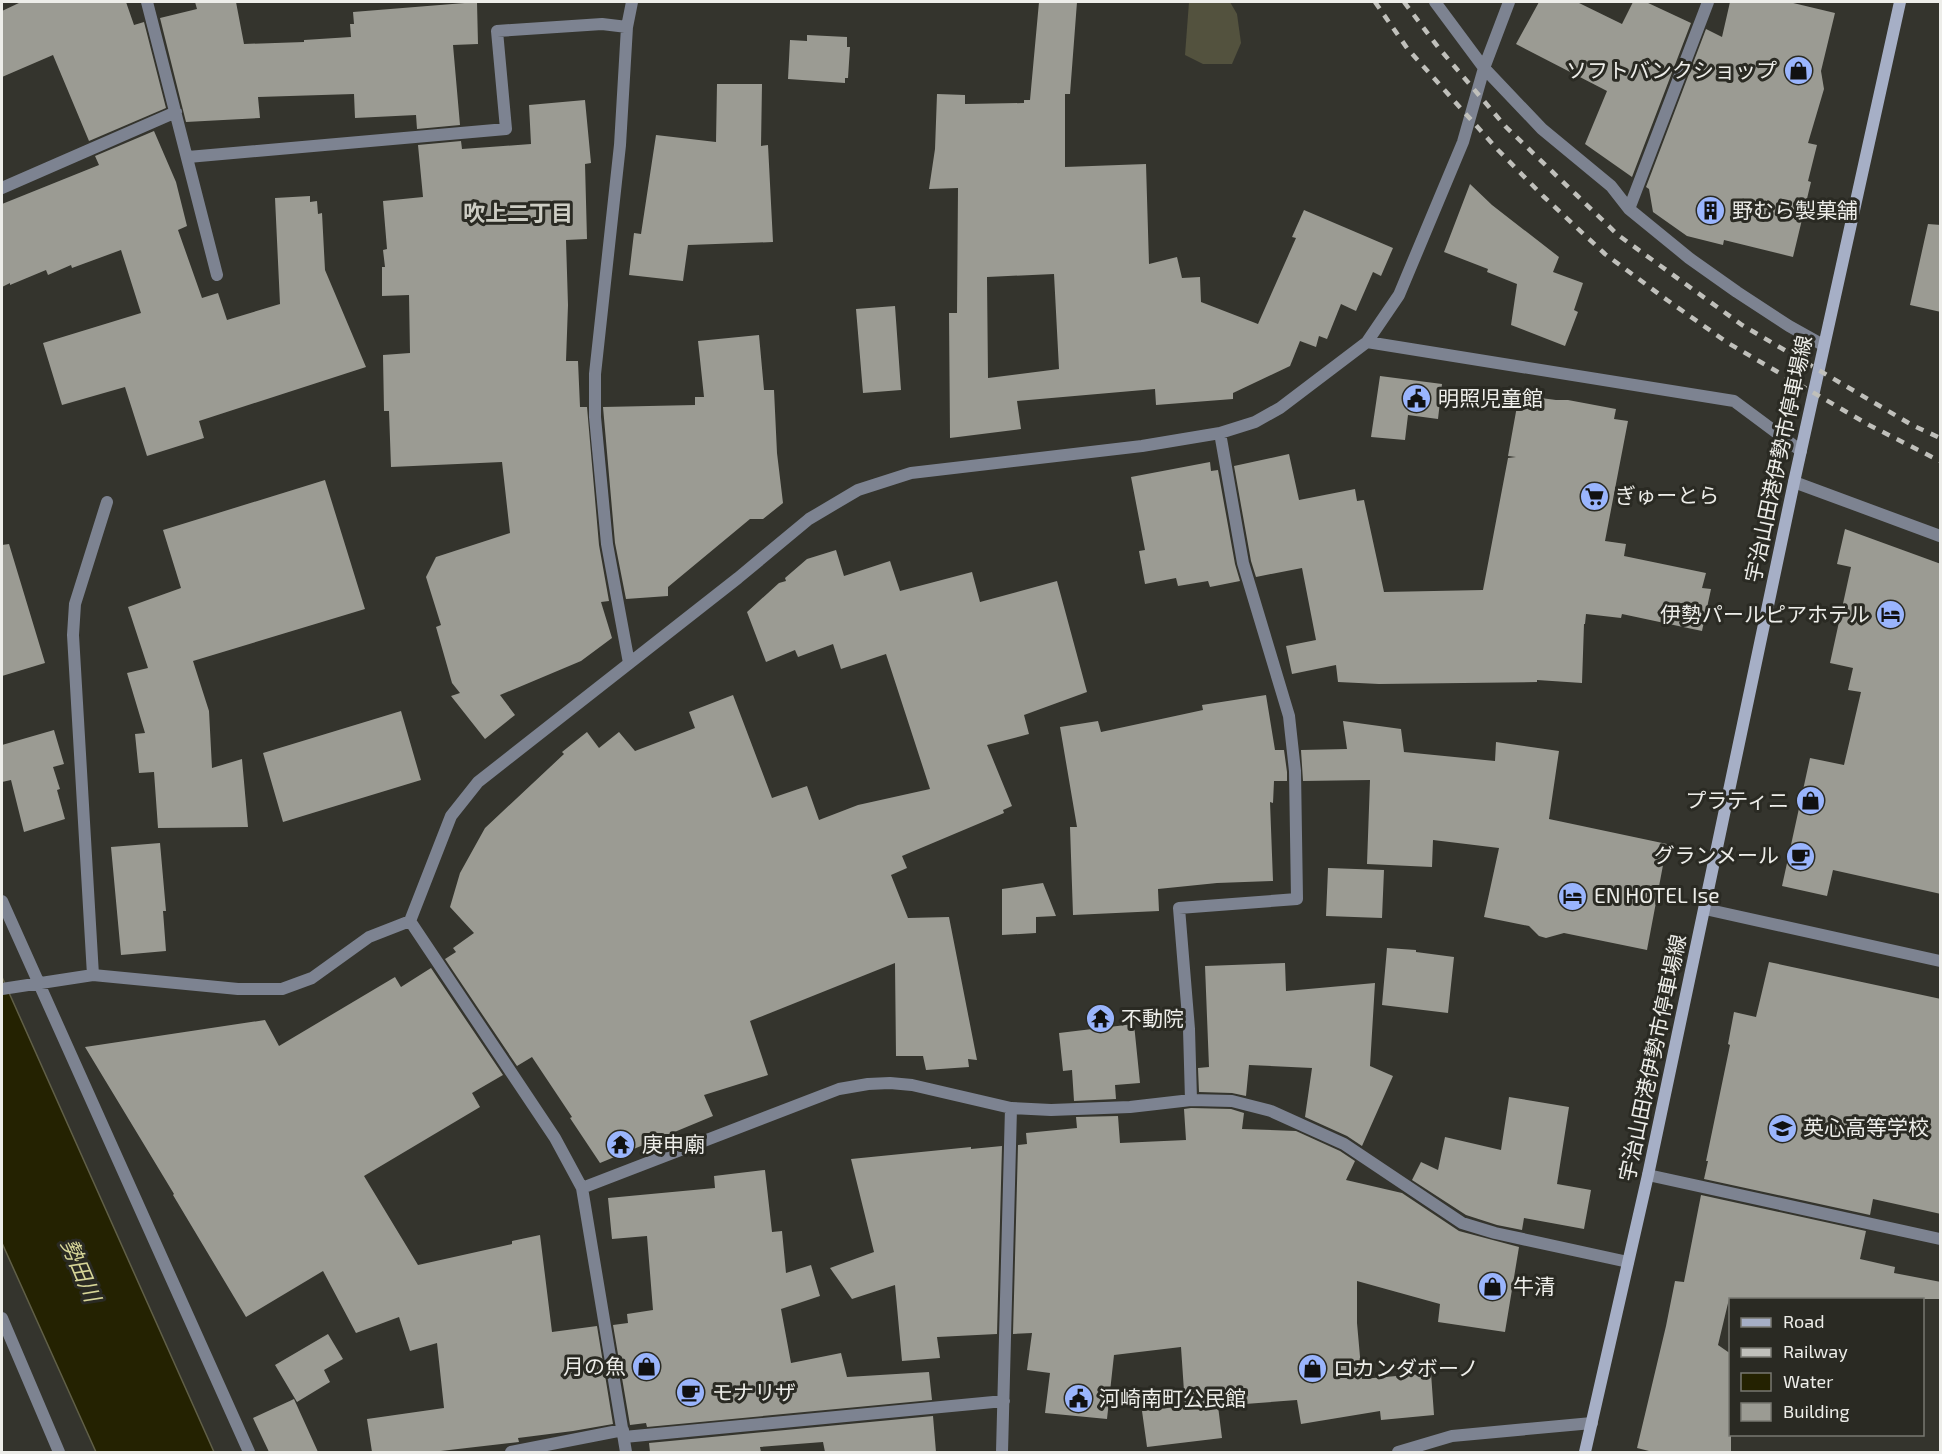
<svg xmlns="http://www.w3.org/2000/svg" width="1942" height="1454" viewBox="0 0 1942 1454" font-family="'Exo 2','Noto Sans JP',sans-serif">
	<rect width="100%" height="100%" fill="#34342d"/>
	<path fill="#53523e" d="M 1189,2 L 1230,2 L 1237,14 L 1241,43 L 1232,64 L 1203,64 L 1185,55 Z"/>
	<path fill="#242201" stroke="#605f47" stroke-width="1.5" d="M 2,977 L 214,1452 L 96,1452 L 2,1243 Z"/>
	<path fill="#9b9b93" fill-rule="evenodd" d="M 21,2 L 126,2 L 134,25 L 144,22 L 166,108 L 89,141 L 53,55 L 2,77 L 2,11 Z
		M 195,2 L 236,2 L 244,44 L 304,42 L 304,40 L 351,37 L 350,24 L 354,24 L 353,12 L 477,2 L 478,44 L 453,45 L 460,125 L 417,129 L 416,115 L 355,118 L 354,94 L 258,97 L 260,118 L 186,122 L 160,18 L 197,9 Z
		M 1039,2 L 1077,2 L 1070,94 L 1065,94 L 1065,167 L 1146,164 L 1149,264 L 1177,257 L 1182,278 L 1200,277 L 1201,302 L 1258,324 L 1296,238 L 1292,237 L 1304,210 L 1393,248 L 1381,276 L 1373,272 L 1356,311 L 1341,304 L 1327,339 L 1319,336 L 1316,347 L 1300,341 L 1290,366 L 1233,393 L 1233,399 L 1156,405 L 1155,389 L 1017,401 L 1021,429 L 950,438 L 949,313 L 957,313 L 958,188 L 929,189 L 935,149 L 937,94 L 965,95 L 965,104 L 1024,103 L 1024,100 L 1030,100 ZM 1054,274 L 1059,369 L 988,378 L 987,277 Z
		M 1539,2 L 1577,2 L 1622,24 L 1633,2 L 1646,2 L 1691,23 L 1632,177 L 1585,144 L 1607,91 L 1516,44 Z
		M 1730,2 L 1789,2 L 1835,13 L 1821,71 L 1824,89 L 1808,143 L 1817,145 L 1808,181 L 1811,182 L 1793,257 L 1724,240 L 1723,245 L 1687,236 L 1653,212 L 1649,189 L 1646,187 L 1706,29 L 1722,37 Z
		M 807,35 L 847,37 L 847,47 L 850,47 L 848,78 L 845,78 L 845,83 L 788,79 L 790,40 L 807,41 Z
		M 717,84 L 762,84 L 761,146 L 768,145 L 773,242 L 688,245 L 683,281 L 629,275 L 634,233 L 641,234 L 656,135 L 716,142 Z
		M 585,100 L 591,163 L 585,164 L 587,239 L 566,240 L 568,305 L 566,361 L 578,361 L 580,407 L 587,407 L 599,545 L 609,601 L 601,602 L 612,638 L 581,661 L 500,695 L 515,715 L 485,739 L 451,696 L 460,693 L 452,683 L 436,627 L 441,625 L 426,577 L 436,557 L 510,533 L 502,462 L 391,467 L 389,411 L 384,411 L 383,355 L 410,353 L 409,295 L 382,296 L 382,267 L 385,267 L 383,250 L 387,249 L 383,201 L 423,197 L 418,145 L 461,141 L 462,149 L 531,144 L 529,105 Z
		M 154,131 L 176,182 L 187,226 L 178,230 L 202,298 L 218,293 L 227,320 L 280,304 L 275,198 L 310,196 L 310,202 L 317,201 L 318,214 L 322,213 L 325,270 L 366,367 L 199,421 L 204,438 L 147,456 L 125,387 L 62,405 L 43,343 L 141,313 L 121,250 L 72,268 L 71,265 L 48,275 L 46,270 L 10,285 L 10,283 L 2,287 L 2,204 L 99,165 L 95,156 Z
		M 1470,184 L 1492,205 L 1559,257 L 1553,272 L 1583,283 L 1574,310 L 1578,312 L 1565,346 L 1511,325 L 1517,284 L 1487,272 L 1488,269 L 1444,252 Z
		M 1928,224 L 1941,225 L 1941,312 L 1910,305 Z
		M 895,306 L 901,390 L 863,393 L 856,309 Z
		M 759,335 L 764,390 L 774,390 L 777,453 L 783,503 L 763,519 L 750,519 L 668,587 L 668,596 L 626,599 L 615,543 L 603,407 L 695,405 L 695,397 L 704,397 L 698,341 Z
		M 1380,376 L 1442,384 L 1438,419 L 1408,415 L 1405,440 L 1371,437 Z
		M 1519,395 L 1556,400 L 1568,400 L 1616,409 L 1614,419 L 1628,421 L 1605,541 L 1626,544 L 1624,556 L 1706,573 L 1702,588 L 1711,589 L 1702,631 L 1622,614 L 1621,618 L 1586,614 L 1585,624 L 1584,624 L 1582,683 L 1537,680 L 1537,682 L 1379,684 L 1338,682 L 1336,665 L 1292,674 L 1286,646 L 1316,640 L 1302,568 L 1256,577 L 1251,561 L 1234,466 L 1289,454 L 1299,500 L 1355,489 L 1357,501 L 1364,500 L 1384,592 L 1483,590 L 1508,458 L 1516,457 L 1508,456 Z
		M 1210,462 L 1211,471 L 1218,470 L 1235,564 L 1240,581 L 1210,587 L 1208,581 L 1178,586 L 1176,578 L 1145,584 L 1139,551 L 1145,550 L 1131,477 Z
		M 325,480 L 365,609 L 193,661 L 209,711 L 212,768 L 242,759 L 248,827 L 158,828 L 154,772 L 139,773 L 135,734 L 145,733 L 127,673 L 148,668 L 128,607 L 181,588 L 163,530 Z
		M 1845,529 L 1941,564 L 1941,894 L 1833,870 L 1827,896 L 1782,886 L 1810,758 L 1844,765 L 1861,692 L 1848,690 L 1853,668 L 1830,663 L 1851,567 L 1837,564 Z
		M 9,544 L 45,663 L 2,676 L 2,545 Z
		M 836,550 L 844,576 L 890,561 L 900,591 L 972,572 L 980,602 L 1057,581 L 1087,692 L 1024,715 L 1029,734 L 987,745 L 1012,806 L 1003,810 L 1004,813 L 902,856 L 907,868 L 891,875 L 908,918 L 949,917 L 977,1060 L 968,1059 L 969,1067 L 926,1070 L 923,1056 L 896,1056 L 895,963 L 750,1021 L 768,1075 L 704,1095 L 713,1116 L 600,1163 L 570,1118 L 572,1117 L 532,1057 L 517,1066 L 445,959 L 456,952 L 453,948 L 474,933 L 450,907 L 460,873 L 485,828 L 564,754 L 562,752 L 587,732 L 599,748 L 619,732 L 635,751 L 695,728 L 689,712 L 733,695 L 772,798 L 807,786 L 819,820 L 858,805 L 930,789 L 886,654 L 841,669 L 833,644 L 798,657 L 795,650 L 766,662 L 747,612 L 779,583 L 786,581 L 785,578 L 807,559 Z
		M 1266,695 L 1275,750 L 1284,750 L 1287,772 L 1287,781 L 1274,781 L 1273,803 L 1270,802 L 1273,881 L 1217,883 L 1158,889 L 1159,911 L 1073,915 L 1070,827 L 1077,827 L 1060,727 L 1098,721 L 1101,732 L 1203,710 L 1202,705 Z
		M 401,711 L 421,780 L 283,822 L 263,753 Z
		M 1343,721 L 1401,729 L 1404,752 L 1495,761 L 1496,742 L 1559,751 L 1549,819 L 1667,844 L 1647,950 L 1564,933 L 1546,938 L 1539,936 L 1529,926 L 1484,917 L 1499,848 L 1433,840 L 1432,867 L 1367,864 L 1370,780 L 1303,781 L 1301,750 L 1347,749 Z
		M 54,730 L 64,764 L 53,767 L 60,789 L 57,790 L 65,819 L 24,832 L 11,780 L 2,782 L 2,745 Z
		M 160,843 L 166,911 L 163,911 L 166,951 L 121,955 L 111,847 Z
		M 1328,868 L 1384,870 L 1382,918 L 1326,916 Z
		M 1043,883 L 1056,916 L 1036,917 L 1036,933 L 1002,935 L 1002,889 Z
		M 1387,948 L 1416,950 L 1416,952 L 1454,957 L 1448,1013 L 1382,1005 Z
		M 1769,962 L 1941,999 L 1941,1214 L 1873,1199 L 1870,1215 L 1704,1179 L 1708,1161 L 1706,1161 L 1730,1045 L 1728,1044 L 1734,1012 L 1756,1017 Z
		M 1285,963 L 1286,991 L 1375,983 L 1370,1066 L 1393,1076 L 1362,1146 L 1347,1136 L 1305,1117 L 1312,1068 L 1249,1065 L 1246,1096 L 1232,1093 L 1199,1092 L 1198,1068 L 1209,1067 L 1205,966 Z
		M 431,968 L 503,1075 L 472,1093 L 480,1107 L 364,1176 L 418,1265 L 512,1244 L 512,1241 L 540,1235 L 552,1332 L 597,1326 L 613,1424 L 573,1431 L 518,1438 L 519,1442 L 432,1452 L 372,1452 L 367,1419 L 444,1408 L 437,1343 L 410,1351 L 399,1317 L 356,1333 L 323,1271 L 246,1317 L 173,1195 L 174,1194 L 85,1047 L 265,1020 L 279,1046 L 395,977 L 401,987 Z
		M 1134,1024 L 1140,1083 L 1115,1085 L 1116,1099 L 1074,1101 L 1072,1070 L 1063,1071 L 1059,1033 Z
		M 1509,1097 L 1569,1107 L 1557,1184 L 1591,1190 L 1584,1229 L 1524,1218 L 1522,1230 L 1497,1225 L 1466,1215 L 1412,1180 L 1421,1162 L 1438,1170 L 1445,1137 L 1501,1150 Z
		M 1191,1108 L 1231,1109 L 1244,1113 L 1242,1129 L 1296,1131 L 1340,1151 L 1355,1161 L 1346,1180 L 1402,1193 L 1459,1231 L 1519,1247 L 1505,1332 L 1438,1322 L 1440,1304 L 1357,1281 L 1357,1323 L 1362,1379 L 1431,1373 L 1434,1415 L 1381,1420 L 1380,1411 L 1301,1424 L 1297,1400 L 1218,1406 L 1222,1438 L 1147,1447 L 1142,1411 L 1185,1406 L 1181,1347 L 1114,1355 L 1107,1419 L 1045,1413 L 1050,1373 L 1027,1370 L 1032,1333 L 1013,1334 L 1018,1145 L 1027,1144 L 1026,1133 L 1077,1128 L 1076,1117 L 1118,1116 L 1120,1143 L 1186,1140 L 1184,1109 Z
		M 1002,1146 L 997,1334 L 937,1337 L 940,1358 L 902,1361 L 895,1285 L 852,1299 L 830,1268 L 874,1252 L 851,1159 L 971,1147 L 971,1149 Z
		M 765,1170 L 772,1232 L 782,1231 L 786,1273 L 811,1265 L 820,1296 L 781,1309 L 791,1363 L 841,1353 L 847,1377 L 929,1372 L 932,1400 L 647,1427 L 646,1423 L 630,1425 L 613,1325 L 628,1323 L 627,1314 L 653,1310 L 647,1236 L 612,1239 L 608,1198 L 715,1188 L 714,1176 Z
		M 1701,1195 L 1866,1231 L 1860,1259 L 1895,1267 L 1894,1273 L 1941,1282 L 1941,1299 L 1729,1299 L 1718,1345 L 1731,1354 L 1731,1452 L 1653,1452 L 1637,1448 L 1666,1326 L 1675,1281 L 1684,1282 Z
		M 328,1334 L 343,1359 L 324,1370 L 330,1382 L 297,1402 L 275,1365 Z
		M 294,1399 L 318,1452 L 269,1452 L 253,1418 Z
		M 933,1416 L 936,1452 L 825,1452 L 823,1442 L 760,1447 L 761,1452 L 650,1452 L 649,1443 Z"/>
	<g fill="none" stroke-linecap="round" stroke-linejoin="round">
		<path stroke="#7d8391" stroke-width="12" d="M 147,2 L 217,275
			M 1435,2 L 1484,68 L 1542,129 L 1611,186 L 1629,209 L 1689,258 L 1737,292 L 1789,326 L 1823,345
			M 188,157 L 506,129 L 497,31 L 602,24 L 627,27
			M 2,188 L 176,112
			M 1629,209 L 1708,2
			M 1367,342 L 1734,401 L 1801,451
			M 1794,482 L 1940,536
			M 629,663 L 607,544 L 595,417 L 595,374 L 620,145 L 627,27 L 632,2
			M 2,901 L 249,1452
			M 1705,909 L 1940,961
			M 410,921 L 555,1138 L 582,1188 L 626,1452
			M 93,975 L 73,635 L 75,604 L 107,502
			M 2,989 L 93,975 L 238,989 L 282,989 L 312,978 L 369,937 L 410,921 L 451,816 L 478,782 L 738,578 L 809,519 L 858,490 L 911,473 L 1142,446 L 1220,433 L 1255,422 L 1280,408 L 1367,342 L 1399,295 L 1463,142 L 1484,68 L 1509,2
			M 1191,1100 L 1189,1029 L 1179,908 L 1297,899 L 1295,771 L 1289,716 L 1243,563 L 1220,433
			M 1648,1175 L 1940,1239
			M 582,1188 L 839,1089 L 868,1084 L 890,1083 L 912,1085 L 1011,1108 L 1051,1110 L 1130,1107 L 1191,1100 L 1232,1101 L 1271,1111 L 1344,1144 L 1462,1223 L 1495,1233 L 1628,1262
			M 2,1318 L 59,1452
			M 624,1437 L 1004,1401
			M 511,1452 L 623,1430
			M 1002,1452 L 1011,1108
			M 1398,1452 L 1452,1436 L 1592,1423"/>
		<path stroke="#a6afc6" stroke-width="12" d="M 1585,1452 L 1648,1175 L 1794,482 L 1900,2"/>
		<path stroke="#c0c0bb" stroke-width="4.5" stroke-dasharray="8 8" stroke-linecap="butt" d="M 1375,2 L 1407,48 L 1498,150 L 1543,196 L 1605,254 L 1667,300 L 1728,343 L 1869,425 L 1940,461
			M 1404,2 L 1438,47 L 1506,127 L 1618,235 L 1742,325 L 1912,425 L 1940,438"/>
	</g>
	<defs>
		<symbol id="shop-disc" viewBox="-11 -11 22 22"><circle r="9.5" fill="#9ab5fd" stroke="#2a2a23"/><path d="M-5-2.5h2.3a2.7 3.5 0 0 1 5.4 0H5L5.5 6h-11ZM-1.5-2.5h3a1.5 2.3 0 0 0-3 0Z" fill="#111"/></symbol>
		<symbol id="building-disc" viewBox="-11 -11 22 22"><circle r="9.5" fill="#9ab5fd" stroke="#2a2a23"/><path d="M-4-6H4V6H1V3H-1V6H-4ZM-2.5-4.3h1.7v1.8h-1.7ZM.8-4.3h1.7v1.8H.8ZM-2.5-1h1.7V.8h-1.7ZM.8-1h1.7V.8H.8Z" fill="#111"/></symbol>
		<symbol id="civic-disc" viewBox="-11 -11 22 22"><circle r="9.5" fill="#9ab5fd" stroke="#2a2a23"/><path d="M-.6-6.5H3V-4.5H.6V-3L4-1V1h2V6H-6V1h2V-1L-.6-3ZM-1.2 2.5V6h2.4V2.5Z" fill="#111"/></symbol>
		<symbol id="supermarket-disc" viewBox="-11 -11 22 22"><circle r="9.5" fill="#9ab5fd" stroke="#2a2a23"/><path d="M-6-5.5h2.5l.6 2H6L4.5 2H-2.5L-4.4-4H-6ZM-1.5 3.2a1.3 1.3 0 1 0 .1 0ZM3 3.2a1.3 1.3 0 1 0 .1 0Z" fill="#111"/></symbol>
		<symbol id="hotel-disc" viewBox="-11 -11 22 22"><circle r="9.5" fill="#9ab5fd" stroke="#2a2a23"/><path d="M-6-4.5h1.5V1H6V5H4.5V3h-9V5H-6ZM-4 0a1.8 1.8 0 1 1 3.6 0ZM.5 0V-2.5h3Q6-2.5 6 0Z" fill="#111"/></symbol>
		<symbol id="cafe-disc" viewBox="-11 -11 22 22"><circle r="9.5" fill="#9ab5fd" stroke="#2a2a23"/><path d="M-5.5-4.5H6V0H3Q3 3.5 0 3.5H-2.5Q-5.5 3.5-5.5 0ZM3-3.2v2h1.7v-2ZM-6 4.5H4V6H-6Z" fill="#111"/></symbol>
		<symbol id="temple-disc" viewBox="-11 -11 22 22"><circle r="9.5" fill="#9ab5fd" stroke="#2a2a23"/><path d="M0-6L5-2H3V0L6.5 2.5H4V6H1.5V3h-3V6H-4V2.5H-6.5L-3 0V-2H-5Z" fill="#111"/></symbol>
		<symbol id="school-disc" viewBox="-11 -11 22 22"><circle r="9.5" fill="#9ab5fd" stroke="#2a2a23"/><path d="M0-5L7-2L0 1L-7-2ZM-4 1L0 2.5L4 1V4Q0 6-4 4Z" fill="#111"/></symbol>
	</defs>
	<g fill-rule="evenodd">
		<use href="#shop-disc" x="1782" y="54" width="33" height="33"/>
		<use href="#building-disc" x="1694" y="194" width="33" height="33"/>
		<use href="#civic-disc" x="1400" y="382" width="33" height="33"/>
		<use href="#supermarket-disc" x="1578" y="480" width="33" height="33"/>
		<use href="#hotel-disc" x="1874" y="598" width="33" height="33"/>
		<use href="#shop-disc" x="1794" y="784" width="33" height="33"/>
		<use href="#cafe-disc" x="1784" y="840" width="33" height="33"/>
		<use href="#hotel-disc" x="1556" y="880" width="33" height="33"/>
		<use href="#temple-disc" x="1084" y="1002" width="33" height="33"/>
		<use href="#school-disc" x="1766" y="1112" width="33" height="33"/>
		<use href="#temple-disc" x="604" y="1128" width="33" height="33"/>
		<use href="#shop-disc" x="1476" y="1270" width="33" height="33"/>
		<use href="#shop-disc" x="630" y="1350" width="33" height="33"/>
		<use href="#shop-disc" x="1296" y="1352" width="33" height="33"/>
		<use href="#cafe-disc" x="674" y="1376" width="33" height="33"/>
		<use href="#civic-disc" x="1062" y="1382" width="33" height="33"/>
	</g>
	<g text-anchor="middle" stroke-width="6" stroke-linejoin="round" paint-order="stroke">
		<g font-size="21" fill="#edede9" stroke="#2a2a23" text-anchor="start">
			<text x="1777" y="78" text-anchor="end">ソフトバンクショップ</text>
			<text x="1732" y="218">野むら製菓舗</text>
			<text x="1438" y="406">明照児童館</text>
			<text x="1615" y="503">ぎゅーとら</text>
			<text x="1870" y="622" text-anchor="end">伊勢パールピアホテル</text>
			<text x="1789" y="808" text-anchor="end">プラティニ</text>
			<text x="1779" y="863" text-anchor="end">グランメール</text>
			<text x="1594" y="903">EN HOTEL Ise</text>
			<text x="1121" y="1026">不動院</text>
			<text x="1803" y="1135">英心高等学校</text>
			<text x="642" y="1152">庚申廟</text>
			<text x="1513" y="1294">牛清</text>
			<text x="626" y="1374" text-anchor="end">月の魚</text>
			<text x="1333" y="1376">ロカンダボーノ</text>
			<text x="712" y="1400">モナリザ</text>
			<text x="1099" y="1406">河崎南町公民館</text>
		</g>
		<g font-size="21" fill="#edede9" stroke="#2a2a23">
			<text transform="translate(1779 459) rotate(-78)" y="7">宇治山田港伊勢市停車場線</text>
			<text transform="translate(1653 1058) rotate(-78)" y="7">宇治山田港伊勢市停車場線</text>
		</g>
		<g font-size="22" font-weight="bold" fill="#cdcdc4" stroke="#2a2a23">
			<text x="518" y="221">吹上二丁目</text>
		</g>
		<g font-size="22" font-style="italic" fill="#d7d698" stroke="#2a2a23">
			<text transform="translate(81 1270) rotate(67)" y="8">勢田川</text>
		</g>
	</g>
	<rect width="1942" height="1454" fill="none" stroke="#edede9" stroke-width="6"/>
	<rect x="1729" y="1298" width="195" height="138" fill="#2a2a23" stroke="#787872" stroke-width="1.5"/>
	<rect x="1741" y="1318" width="30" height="9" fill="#a6afc6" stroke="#787872" stroke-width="1.5"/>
	<text x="1783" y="1328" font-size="18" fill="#edede9">Road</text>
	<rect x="1741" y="1348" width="30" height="9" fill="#c0c0bb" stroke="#787872" stroke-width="1.5"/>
	<text x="1783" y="1358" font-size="18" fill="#edede9">Railway</text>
	<rect x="1741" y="1373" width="30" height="18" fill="#242201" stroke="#787872" stroke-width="1.5"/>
	<text x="1783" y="1388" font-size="18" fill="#edede9">Water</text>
	<rect x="1741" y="1403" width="30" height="18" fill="#9b9b93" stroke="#787872" stroke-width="1.5"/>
	<text x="1783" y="1418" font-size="18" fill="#edede9">Building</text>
</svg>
